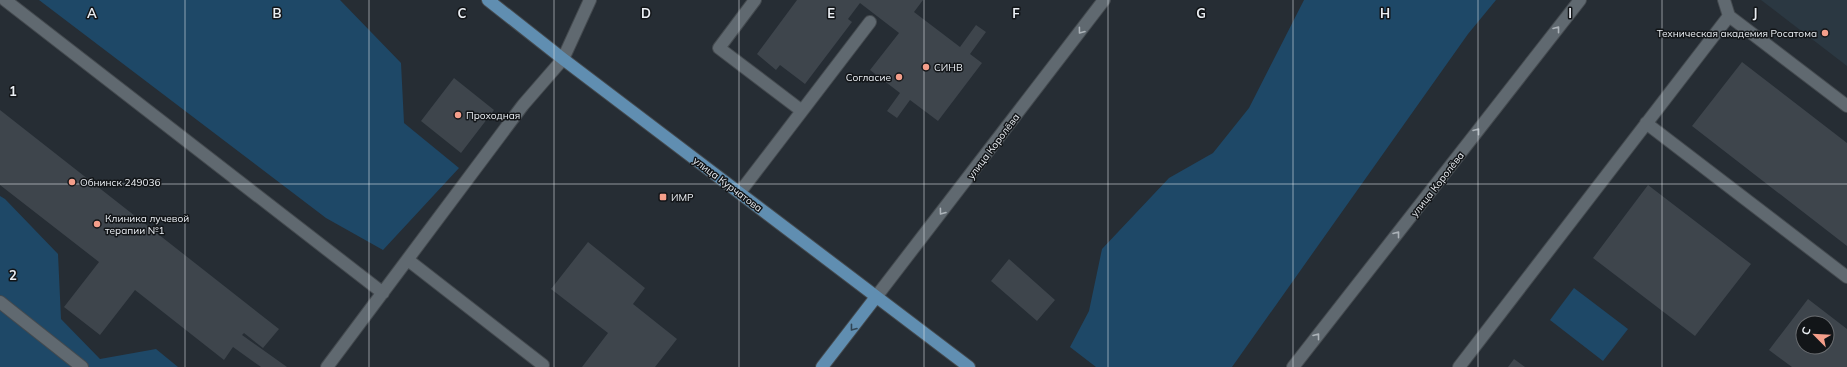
<svg xmlns="http://www.w3.org/2000/svg" width="1847" height="367" viewBox="0 0 1847 367" font-family="Mulish,sans-serif">
	<rect width="100%" height="100%" fill="#262d34"/>
	<path fill="#2b3842" d="M 1761,0 L 1847,0 L 1847,66 Z"/>
	<path fill="#1e4867" d="M 39,0 L 340,0 L 401,63 L 404,123 L 459,168 L 383,250 L 326,218 Z
		M 1304,0 L 1496,0 L 1468,34 L 1232,367 L 1096,367 L 1070,347 L 1089,311 L 1102,249 L 1169,178 L 1213,153 L 1249,108 Z
		M 0,196 L 5,199 L 58,254 L 61,319 L 100,359 L 156,349 L 178,367 L 0,367 Z
		M 1574,288 L 1628,329 L 1603,361 L 1550,320 Z"/>
	<path fill="#3e454c" fill-rule="evenodd" d="M 797,0 L 923,0 L 914,12 L 960,47 L 976,25 L 986,32 L 970,54 L 982,63 L 938,121 L 910,100 L 897,118 L 887,111 L 900,93 L 870,70 L 899,33 L 860,3 L 848,19 L 852,22 L 805,84 L 780,65 L 776,70 L 757,54 Z
		M 1742,62 L 1847,143 L 1847,246 L 1692,126 Z
		M 454,78 L 494,110 L 461,153 L 421,121 Z
		M 0,110 L 279,329 L 263,348 L 244,333 L 242,335 L 287,367 L 261,367 L 233,347 L 224,360 L 135,290 L 100,335 L 64,307 L 99,262 L 0,185 Z
		M 1648,185 L 1751,264 L 1695,336 L 1593,258 Z
		M 588,242 L 645,288 L 633,304 L 677,339 L 655,367 L 582,367 L 608,333 L 551,289 Z
		M 1009,259 L 1055,300 L 1037,321 L 991,281 Z
		M 1808,299 L 1847,329 L 1847,367 L 1792,367 L 1769,350 ZM 1803,323 L 1827,323 L 1827,347 L 1803,347 Z
		M 1514,359 L 1525,367 L 1508,367 Z"/>
	<g fill="none" stroke-linecap="round" stroke-linejoin="round">
		<defs>
			<path id="minor" d="M 5,0 L 383,293
				M 1729,16 L 1847,106
				M 802,111 L 870,22
				M 1646,123 L 1847,277
				M 740,192 L 802,111 L 719,48 L 755,0
				M 408,260 L 543,365
				M 876,297 L 1104,0
				M 0,302 L 82,367
				M 327,367 L 523,105 L 563,59 L 590,0
				M 1293,367 L 1580,0
				M 1459,367 L 1729,16 L 1724,0"/>
			<path id="major" d="M 488,0 L 563,59 L 969,367
				M 822,367 L 876,297"/>
		</defs>
		<use href="#minor" stroke="#444a4f" stroke-width="14"/>
		<use href="#major" stroke="#444a4f" stroke-width="14"/>
		<use href="#minor" stroke="#606970" stroke-width="12"/>
		<use href="#major" stroke="#608eb1" stroke-width="12"/>
	</g>
	<defs><path id="oneway-chevron" d="M-2-3.5L2.5 0L-2 3.5" fill="none" stroke-width="1.6" stroke-linecap="round" stroke-linejoin="round"/></defs>
	<g stroke="#acb3b9">
		<use href="#oneway-chevron" transform="translate(1557 29) rotate(-52)"/>
		<use href="#oneway-chevron" transform="translate(1081 31) rotate(127)"/>
		<use href="#oneway-chevron" transform="translate(1477 131) rotate(-52)"/>
		<use href="#oneway-chevron" transform="translate(942 212) rotate(127)"/>
		<use href="#oneway-chevron" transform="translate(1397 234) rotate(-52)"/>
		<use href="#oneway-chevron" transform="translate(1317 336) rotate(-52)"/>
	</g>
	<use stroke="#314555" href="#oneway-chevron" transform="translate(853 328) rotate(128)"/>
	<path fill="none" stroke="#ebeff4" stroke-width="1" stroke-opacity="0.55" d="M 185,0 L 185,367M 369,0 L 369,367M 554,0 L 554,367M 739,0 L 739,367M 924,0 L 924,367M 1108,0 L 1108,367M 1293,0 L 1293,367M 1478,0 L 1478,367M 1662,0 L 1662,367M 0,184 L 1847,184"/>
	<g fill="#f49e8a" stroke="#121518" stroke-width="1.5">
		<circle cx="1825" cy="33" r="4"/>
		<circle cx="926" cy="67" r="4"/>
		<circle cx="899" cy="77" r="4"/>
		<circle cx="458" cy="115" r="4"/>
		<circle cx="72" cy="182" r="4"/>
		<rect x="659" y="193" width="8" height="8" rx="2"/>
		<circle cx="97" cy="224" r="4"/>
	</g>
	<g text-anchor="middle" stroke-width="3" stroke-linejoin="round" paint-order="stroke">
		<g font-size="10" fill="#ebeff4" stroke="#121518" text-anchor="start">
			<text x="1817" y="37" text-anchor="end">Техническая академия Росатома</text>
			<text x="934" y="71">СИНВ</text>
			<text x="891" y="81" text-anchor="end">Согласие</text>
			<text x="466" y="119">Проходная</text>
			<text x="80" y="186">Обнинск 249036</text>
			<text x="671" y="201">ИМР</text>
			<text x="105" y="222">Клиника лучевой<tspan x="105" dy="12">терапии №1</tspan></text>
		</g>
		<g font-size="10" fill="#ebeff4" stroke="#121518">
			<text transform="translate(993 146) rotate(-53)" y="4">улица Королёва</text>
			<text transform="translate(728 184) rotate(37)" y="4">улица Курчатова</text>
			<text transform="translate(1437 184) rotate(-52)" y="4">улица Королёва</text>
		</g>
	</g>
	<g font-size="13" text-anchor="middle" font-weight="bold" fill="#ebeff4" stroke="#121518" stroke-width="3" stroke-linejoin="round" paint-order="stroke">
		<text x="92" y="18">A</text>
		<text x="277" y="18">B</text>
		<text x="462" y="18">C</text>
		<text x="646" y="18">D</text>
		<text x="831" y="18">E</text>
		<text x="1016" y="18">F</text>
		<text x="1201" y="18">G</text>
		<text x="1385" y="18">H</text>
		<text x="1570" y="18">I</text>
		<text x="1755" y="18">J</text>
		<text x="13" y="96">1</text>
		<text x="13" y="280">2</text>
	</g>
	<g transform="translate(1815 335) rotate(294)"><circle r="19" fill="#121518" stroke="#696c70"/>
	<path d="M0-3L7 15L0 10L-7 15Z" fill="#f49e8a"/>
	<text y="-6" font-size="11" font-weight="bold" text-anchor="middle" fill="#ebeff4">С</text>
	</g>
</svg>
